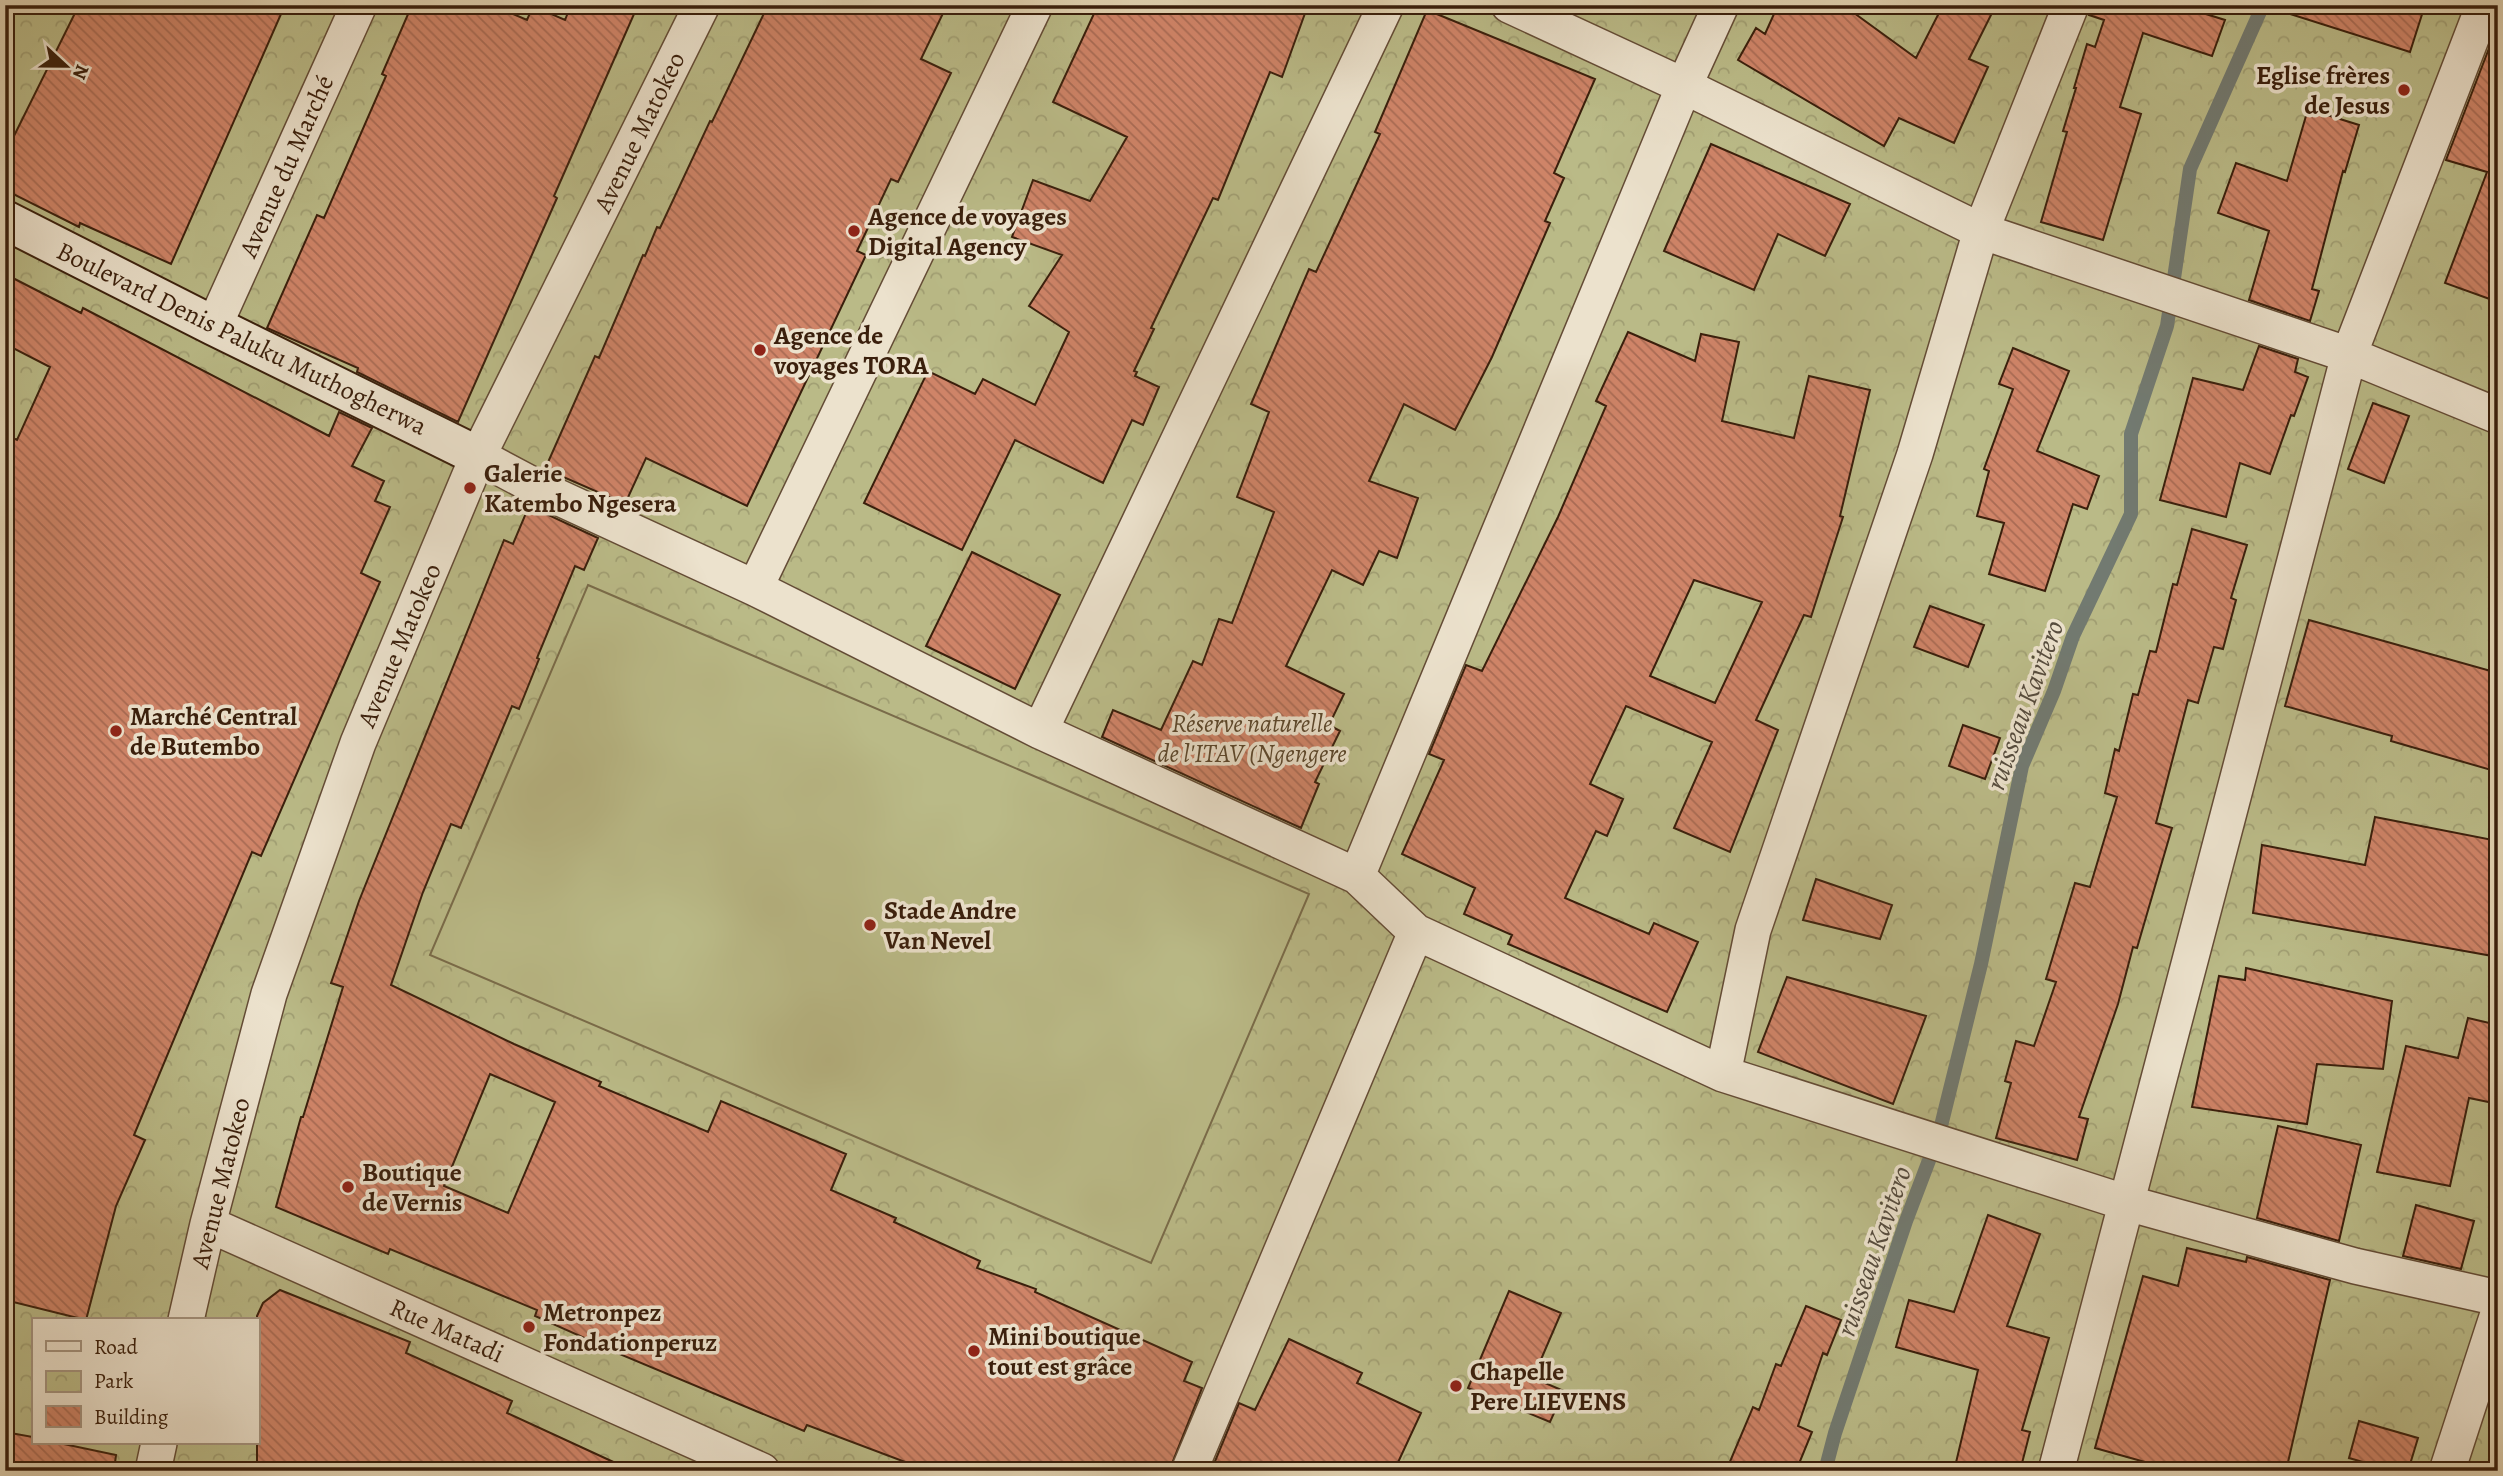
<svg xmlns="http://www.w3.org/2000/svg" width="2503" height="1476" viewBox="0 0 2503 1476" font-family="Alegreya,serif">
	<defs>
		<pattern id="park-crowns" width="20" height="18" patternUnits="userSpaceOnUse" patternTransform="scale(1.75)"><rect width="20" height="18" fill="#baba87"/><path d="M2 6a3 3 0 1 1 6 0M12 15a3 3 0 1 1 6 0" fill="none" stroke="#a19f73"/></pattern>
		<pattern id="building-back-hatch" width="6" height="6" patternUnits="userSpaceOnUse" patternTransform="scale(1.75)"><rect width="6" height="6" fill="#cf8468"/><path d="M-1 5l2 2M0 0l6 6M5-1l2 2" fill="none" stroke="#a96b54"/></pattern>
	</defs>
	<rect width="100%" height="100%" fill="#e1d3b2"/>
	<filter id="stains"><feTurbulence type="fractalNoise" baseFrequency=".00286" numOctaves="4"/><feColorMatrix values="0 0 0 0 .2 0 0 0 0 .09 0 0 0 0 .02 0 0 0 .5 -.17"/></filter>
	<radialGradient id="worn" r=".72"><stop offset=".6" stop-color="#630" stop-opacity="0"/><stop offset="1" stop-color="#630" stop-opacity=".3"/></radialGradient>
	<path fill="url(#park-crowns)" stroke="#7a6c4a" stroke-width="2" fill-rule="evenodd" d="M 5,5 L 2498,5 L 2498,1471 L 5,1471 ZM 33,1320 L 257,1320 L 257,1443 L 33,1443 Z"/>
	<path fill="#baba87" stroke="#7a6c4a" stroke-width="2" d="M 588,585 L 1309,894 L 1151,1263 L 430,955 Z"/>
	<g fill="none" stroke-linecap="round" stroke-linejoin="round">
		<path stroke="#727a71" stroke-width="14" d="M 1825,1471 L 1835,1433 L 1906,1221 L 1939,1134 L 1981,964 L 2022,766 L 2054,691 L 2073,636 L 2131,514 L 2131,434 L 2167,326 L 2190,169 L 2263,5"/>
	</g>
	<path fill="url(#building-back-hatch)" stroke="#3a1f0c" stroke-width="2" fill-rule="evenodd" d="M 79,5 L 285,5 L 171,264 L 80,223 L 79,227 L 5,190 L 5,154 Z
		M 412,5 L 492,5 L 527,20 L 533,6 L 565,20 L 571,5 L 638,5 L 554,196 L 557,198 L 458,422 L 357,372 L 358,368 L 267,328 L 317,215 L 324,218 L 386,76 L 382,74 Z
		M 768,5 L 947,5 L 921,59 L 951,73 L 898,182 L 891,179 L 857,251 L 866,255 L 747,506 L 646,458 L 625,504 L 545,469 L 595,356 L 599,358 L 643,255 L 645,256 L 657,227 L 660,228 L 710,121 L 712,122 Z
		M 1098,5 L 1308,5 L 1282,77 L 1270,72 L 1218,200 L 1213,198 L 1151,328 L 1154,329 L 1134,371 L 1137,372 L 1135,376 L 1159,387 L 1143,425 L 1132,420 L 1103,483 L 1015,440 L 962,550 L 864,503 L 928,371 L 975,394 L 983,379 L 1035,405 L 1069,332 L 1029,306 L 1062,255 L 1012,237 L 1033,180 L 1090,201 L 1127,137 L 1053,102 Z
		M 1778,5 L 1843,5 L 1916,58 L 1943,5 L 1996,5 L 1969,59 L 1988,67 L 1954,143 L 1899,118 L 1884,146 L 1738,60 L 1756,28 L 1765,34 Z
		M 2091,5 L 2177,5 L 2225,20 L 2212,56 L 2143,33 L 2120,107 L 2141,114 L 2103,240 L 2041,222 L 2067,132 L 2063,131 L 2076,88 L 2074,88 L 2087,44 L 2095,47 L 2104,20 L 2089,15 Z
		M 2288,5 L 2425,5 L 2410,52 L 2287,13 Z
		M 1427,10 L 1595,79 L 1554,173 L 1564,178 L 1545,221 L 1550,223 L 1492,357 L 1455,430 L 1404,404 L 1369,481 L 1418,498 L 1397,558 L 1379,551 L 1363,585 L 1332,570 L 1286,666 L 1344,694 L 1329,725 L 1340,731 L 1315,782 L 1319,784 L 1301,828 L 1102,737 L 1113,710 L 1161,730 L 1193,661 L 1202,665 L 1219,619 L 1232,623 L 1274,512 L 1237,497 L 1269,412 L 1251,404 L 1309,269 L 1316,272 L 1380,134 L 1375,132 Z
		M 2498,25 L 2498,302 L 2445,283 L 2487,172 L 2446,160 Z
		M 2308,109 L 2359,125 L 2345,172 L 2343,171 L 2312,289 L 2319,291 L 2310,321 L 2249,300 L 2269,231 L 2218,213 L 2236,163 L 2287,181 Z
		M 1711,144 L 1850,204 L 1825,256 L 1778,234 L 1754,290 L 1664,251 Z
		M 5,274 L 81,313 L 83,308 L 329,436 L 339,412 L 372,428 L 352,466 L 384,481 L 375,501 L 390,507 L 361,573 L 380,582 L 261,856 L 252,852 L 134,1135 L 145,1140 L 116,1206 L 86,1320 L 5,1300 L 5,434 L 17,440 L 50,367 L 5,344 Z
		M 1628,332 L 1695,361 L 1701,334 L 1739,342 L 1722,421 L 1794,438 L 1809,376 L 1870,390 L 1840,516 L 1843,517 L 1811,617 L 1804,615 L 1756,720 L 1778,730 L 1730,852 L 1674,828 L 1712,742 L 1626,706 L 1590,784 L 1623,799 L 1607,836 L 1596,831 L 1565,898 L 1649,934 L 1654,923 L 1698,942 L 1667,1012 L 1508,944 L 1512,935 L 1464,914 L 1475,888 L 1402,854 L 1444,760 L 1429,754 L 1466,665 L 1482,671 L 1558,517 L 1606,406 L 1596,401 ZM 1694,580 L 1762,602 L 1715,703 L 1650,676 Z
		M 2259,346 L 2298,359 L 2295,372 L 2308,377 L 2294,416 L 2291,415 L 2270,474 L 2240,463 L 2226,517 L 2160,500 L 2193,378 L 2243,390 Z
		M 2013,348 L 2069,371 L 2037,451 L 2099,476 L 2087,509 L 2073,504 L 2045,591 L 1989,574 L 2004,523 L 1977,516 L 1989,471 L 1984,469 L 2013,389 L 1999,384 Z
		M 2373,403 L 2409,416 L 2384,483 L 2348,469 Z
		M 529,506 L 598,538 L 584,570 L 575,566 L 537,658 L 539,659 L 519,709 L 512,706 L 461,828 L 451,824 L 423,892 L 391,985 L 514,1044 L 601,1082 L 599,1086 L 708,1132 L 721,1101 L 846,1154 L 831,1190 L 896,1218 L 894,1222 L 980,1261 L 977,1268 L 1036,1289 L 1035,1292 L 1192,1362 L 1184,1381 L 1202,1388 L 1169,1471 L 929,1471 L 807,1425 L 804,1431 L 586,1340 L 587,1339 L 535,1316 L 537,1310 L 390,1249 L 388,1254 L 276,1207 L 301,1117 L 303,1117 L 343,987 L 331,983 L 359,901 L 504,540 L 513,544 ZM 490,1074 L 555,1102 L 508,1213 L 444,1186 Z
		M 2192,529 L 2247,545 L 2231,598 L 2236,600 L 2223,649 L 2214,647 L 2198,703 L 2188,700 L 2156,823 L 2172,828 L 2137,948 L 2133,947 L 2118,1004 L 2079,1117 L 2088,1119 L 2077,1160 L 1996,1138 L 2011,1083 L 2005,1081 L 2016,1041 L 2034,1046 L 2056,982 L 2046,979 L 2075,883 L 2090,887 L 2117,797 L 2105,793 L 2115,749 L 2119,751 L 2133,694 L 2138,695 L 2150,651 L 2156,652 L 2173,584 L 2177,585 Z
		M 972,552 L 1060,595 L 1015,689 L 926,646 Z
		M 1930,606 L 1984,625 L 1968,667 L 1914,647 Z
		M 2309,620 L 2498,673 L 2498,772 L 2391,741 L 2392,736 L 2285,706 Z
		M 1963,725 L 2000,738 L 1985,779 L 1949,766 Z
		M 2375,817 L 2498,841 L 2498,957 L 2253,913 L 2262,845 L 2365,865 Z
		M 1816,879 L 1892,905 L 1880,939 L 1803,920 Z
		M 2246,968 L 2392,1001 L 2383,1069 L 2317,1064 L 2307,1124 L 2192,1107 L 2219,976 L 2245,980 Z
		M 1787,977 L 1926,1016 L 1893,1104 L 1758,1052 Z
		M 2468,1018 L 2498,1025 L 2498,1104 L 2469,1098 L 2450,1186 L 2377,1172 L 2406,1046 L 2458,1058 Z
		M 2278,1126 L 2361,1145 L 2339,1241 L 2257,1218 Z
		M 2416,1205 L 2474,1221 L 2461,1269 L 2403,1256 Z
		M 1988,1215 L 2040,1234 L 2007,1326 L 2049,1338 L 2022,1430 L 2030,1432 L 2020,1471 L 1954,1471 L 1978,1370 L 1896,1347 L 1909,1300 L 1954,1312 Z
		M 2187,1248 L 2246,1262 L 2247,1257 L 2330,1280 L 2286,1471 L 2177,1471 L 2095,1448 L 2143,1276 L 2178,1286 Z
		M 280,1290 L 410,1342 L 406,1353 L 512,1401 L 507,1413 L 633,1471 L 257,1471 L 257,1316 L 263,1303 Z
		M 1509,1291 L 1561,1313 L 1533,1378 L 1564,1391 L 1550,1422 L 1468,1388 Z
		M 1806,1306 L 1841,1320 L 1827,1355 L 1823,1353 L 1798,1426 L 1812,1432 L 1796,1471 L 1726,1471 L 1753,1407 L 1759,1410 L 1776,1364 L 1781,1366 Z
		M 1289,1339 L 1362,1373 L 1357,1383 L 1421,1413 L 1394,1471 L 1211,1471 L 1239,1403 L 1255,1410 Z
		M 2359,1421 L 2418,1438 L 2408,1471 L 2394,1471 L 2349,1458 Z
		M 5,1432 L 33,1437 L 33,1443 L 59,1443 L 116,1455 L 114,1471 L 5,1471 Z"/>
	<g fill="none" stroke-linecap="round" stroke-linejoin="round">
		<defs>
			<path id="street" d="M 1509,5 L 1684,86 L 1981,231 L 2349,355 L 2498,416
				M 214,326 L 359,5
				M 478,456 L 538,488 L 755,588 L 1040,731 L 1357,876 L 1416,932 L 1723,1074 L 2127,1203 L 2355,1266 L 2498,1298
				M 755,588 L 1035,5
				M 1040,731 L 1386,5
				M 1357,876 L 1684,86 L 1721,5
				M 1723,1074 L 1753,930 L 1915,454 L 1981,231 L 2071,5
				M 208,1224 L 762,1471
				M 186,1320 L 208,1224 L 269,994 L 358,743 L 478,456 L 702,5
				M 153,1471 L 159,1443
				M 1189,1471 L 1416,932
				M 2056,1471 L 2349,355 L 2484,5
				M 2447,1471 L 2498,1314"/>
			<path id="secondary" d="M 5,220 L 214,326 L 478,456"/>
		</defs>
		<use href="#street" stroke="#644c36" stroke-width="38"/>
		<use href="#secondary" stroke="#3a1f0c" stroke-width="42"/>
		<use href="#street" stroke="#ece2cd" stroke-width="35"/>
		<use href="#secondary" stroke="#ece2cd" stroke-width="38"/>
	</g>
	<g fill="#8f2418" stroke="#ece2cd" stroke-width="2.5">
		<circle cx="2404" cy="90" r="7"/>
		<circle cx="854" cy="231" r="7"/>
		<circle cx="760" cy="350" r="7"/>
		<circle cx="470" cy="488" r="7"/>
		<circle cx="116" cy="731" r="7"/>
		<circle cx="870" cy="925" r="7"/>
		<circle cx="348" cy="1187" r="7"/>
		<circle cx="529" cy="1327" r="7"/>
		<circle cx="974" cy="1351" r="7"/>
		<circle cx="1456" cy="1386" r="7"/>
	</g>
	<g text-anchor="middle" stroke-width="7" stroke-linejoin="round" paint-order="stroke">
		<g font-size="26" font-weight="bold" fill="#3a1f0c" stroke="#ece2cd" text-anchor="start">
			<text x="2390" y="84" text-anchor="end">Eglise frères<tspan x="2390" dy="30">de Jesus</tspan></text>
			<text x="868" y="225">Agence de voyages<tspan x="868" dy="30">Digital Agency</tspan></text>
			<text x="774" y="344">Agence de<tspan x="774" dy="30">voyages TORA</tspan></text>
			<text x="484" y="482">Galerie<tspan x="484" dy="30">Katembo Ngesera</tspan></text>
			<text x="130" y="725">Marché Central<tspan x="130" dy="30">de Butembo</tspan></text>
			<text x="884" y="919">Stade Andre<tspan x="884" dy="30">Van Nevel</tspan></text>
			<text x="362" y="1181">Boutique<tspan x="362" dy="30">de Vernis</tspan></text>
			<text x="543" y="1321">Metronpez<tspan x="543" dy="30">Fondationperuz</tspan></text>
			<text x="988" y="1345">Mini boutique<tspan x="988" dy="30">tout est grâce</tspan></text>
			<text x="1470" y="1380">Chapelle<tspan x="1470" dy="30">Pere LIEVENS</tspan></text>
		</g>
		<g font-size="26" fill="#3a1f0c" stroke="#ece2cd">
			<text transform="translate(639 132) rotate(-64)" y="9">Avenue Matokeo</text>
			<text transform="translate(286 166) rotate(-66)" y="9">Avenue du Marché</text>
			<text transform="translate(242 338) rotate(26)" y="9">Boulevard Denis Paluku Muthogherwa</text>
			<text transform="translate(399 645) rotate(-67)" y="9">Avenue Matokeo</text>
			<text transform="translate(220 1183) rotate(-76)" y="9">Avenue Matokeo</text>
			<text transform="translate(447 1330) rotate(24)" y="9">Rue Matadi</text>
		</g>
		<g font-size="26" font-style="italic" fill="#5a462b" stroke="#ece2cd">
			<text x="1252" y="732">Réserve naturelle<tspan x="1252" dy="30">de l'ITAV (Ngengere</tspan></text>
		</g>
		<g font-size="28" font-style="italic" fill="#564c3e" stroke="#ece2cd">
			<text transform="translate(2024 705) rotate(-70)" y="10">ruisseau Kavitero</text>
			<text transform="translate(1873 1251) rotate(-71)" y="10">ruisseau Kavitero</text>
		</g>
	</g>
	<rect width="2503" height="1476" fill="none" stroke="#e1d3b2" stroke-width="28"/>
	<rect x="7" y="7" width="2489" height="1462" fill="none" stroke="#3a1f0c" stroke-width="3.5"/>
	<rect x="14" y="14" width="2475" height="1448" fill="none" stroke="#3a1f0c" stroke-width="2"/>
	<rect x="32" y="1318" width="228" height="126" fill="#ece2cd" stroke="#a59480" stroke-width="2"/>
	<rect x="46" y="1341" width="35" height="10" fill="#ece2cd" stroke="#a59480" stroke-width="2"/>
	<text x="94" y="1354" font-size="21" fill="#3a1f0c">Road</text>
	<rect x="46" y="1371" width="35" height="21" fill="url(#park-crowns)" stroke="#a59480" stroke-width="2"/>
	<text x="94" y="1388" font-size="21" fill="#3a1f0c">Park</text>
	<rect x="46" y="1406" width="35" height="21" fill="url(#building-back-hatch)" stroke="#a59480" stroke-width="2"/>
	<text x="94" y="1424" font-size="21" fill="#3a1f0c">Building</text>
	<g transform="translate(66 66) rotate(112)" stroke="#ece2cd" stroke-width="5" paint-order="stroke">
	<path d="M0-5L12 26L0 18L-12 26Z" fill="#3a1f0c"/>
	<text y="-10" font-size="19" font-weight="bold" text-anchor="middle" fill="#3a1f0c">N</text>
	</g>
	<rect width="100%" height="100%" filter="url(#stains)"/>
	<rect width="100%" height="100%" fill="url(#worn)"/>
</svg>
